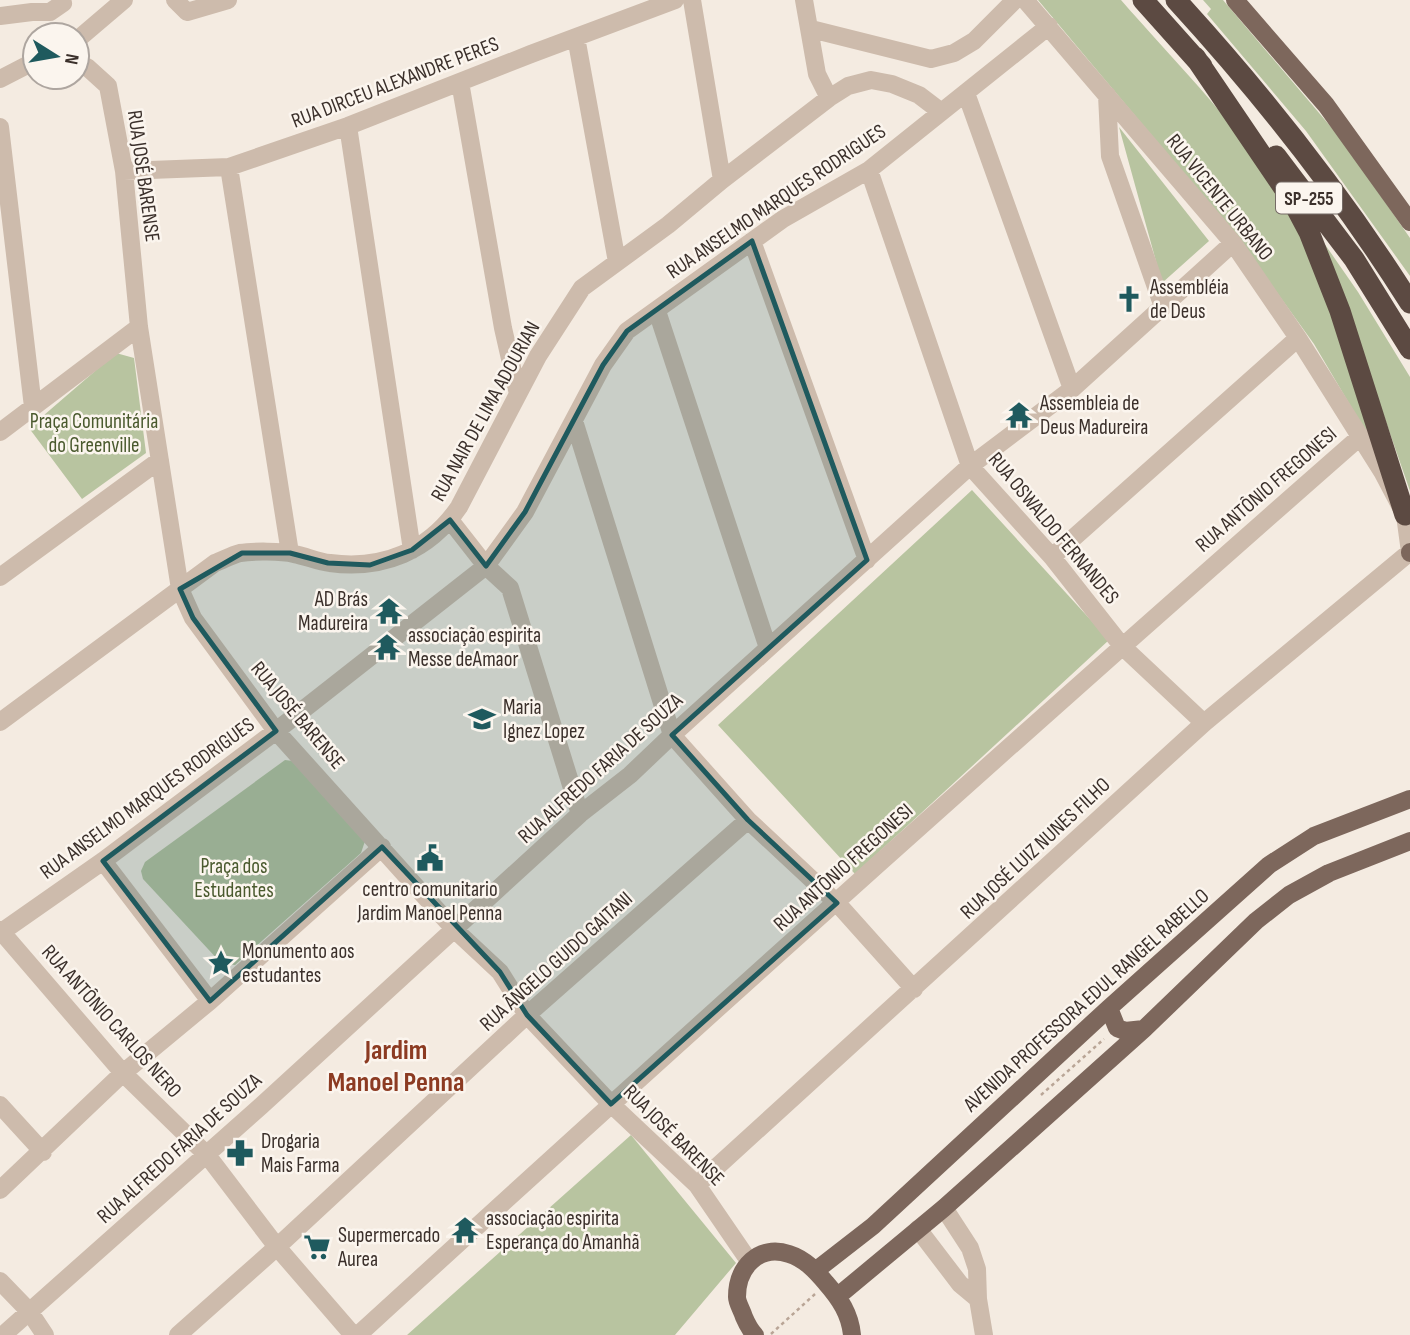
<svg xmlns="http://www.w3.org/2000/svg" width="1410" height="1335" viewBox="0 0 1410 1335" font-family="'Sofia Sans Condensed',sans-serif">
	<rect width="100%" height="100%" fill="#f4ebe1"/>
	<path fill="#b8c4a0" d="M 1038,0 L 1121,0 C 1175,62 1237,123 1280,194 C 1324,268 1346,362 1373,444 L 1314,344 L 1236,236 Z
		M 1203,0 L 1223,0 L 1342,140 L 1410,238 L 1410,276 L 1306,131 L 1207,14 L 1211,9 Z
		M 1119,127 L 1209,241 L 1162,283 Z
		M 1324,243 L 1358,292 L 1410,377 L 1410,491 Z
		M 116,353 L 134,358 L 146,453 L 82,499 L 29,428 Z
		M 972,490 L 1109,640 L 855,874 L 718,725 Z
		M 285,760 L 293,761 L 365,841 L 361,853 L 235,965 L 221,963 L 143,879 L 141,871 L 145,862 Z
		M 631,1135 L 736,1263 L 675,1335 L 407,1335 Z"/>
	<g fill="none" stroke-linecap="round" stroke-linejoin="round">
		<path stroke="#b9a596" stroke-width="2.5" stroke-dasharray="3.5 3.5" stroke-linecap="butt" d="M 1041,1095 L 1104,1039
			M 771,1334 L 815,1294"/>
		<path stroke="#cdbbac" stroke-width="18" d="M 175,0 L 187,12 L 228,0
			M 692,0 L 722,180
			M 804,0 L 817,74 L 829,98
			M 0,16 L 32,12 L 50,12 L 63,3 L 62,0
			M 811,29 L 931,59 L 954,53 L 974,41 L 1015,0
			M 576,37 L 617,262
			M 77,40 L 124,0
			M 77,63 L 87,67 L 108,86 L 124,171 L 139,327 L 180,589 L 193,618 L 276,731 L 455,930 L 500,972 L 527,1015 L 611,1104 L 697,1185 L 749,1261
			M 0,79 L 35,61
			M 460,82 L 503,328 L 518,394
			M 966,93 L 1072,389
			M 1107,95 L 1110,156 L 1163,307
			M 348,126 L 412,550
			M 0,127 L 33,407
			M 229,167 L 290,553
			M 869,170 L 970,466 L 1052,557 L 1122,646 L 1204,723
			M 124,171 L 229,167 L 348,126 L 531,54 L 675,0
			M 752,241 L 867,560
			M 657,311 L 768,648
			M 574,421 L 672,735 L 748,820 L 837,903 L 914,989
			M 0,432 L 139,327
			M 450,520 L 486,566 L 510,588 L 580,814
			M 1052,557 L 1298,338
			M 0,577 L 160,460
			M 0,722 L 215,563 C 223,560 232,555 240,553 C 252,551 282,551 294,554 C 306,556 318,562 330,563 C 383,570 429,551 459,507 L 538,356 L 582,288 L 668,225 L 722,180 L 829,98 L 848,86 L 871,80 L 892,84 L 919,95 L 940,111
			M 103,861 L 210,1001
			M 0,930 L 123,1073 L 207,1155 L 277,1247 L 353,1335
			M 0,933 L 103,861 L 276,731 L 486,566 L 525,512 L 603,365 L 627,331 L 783,219 L 869,170 L 1049,26
			M 0,1105 L 43,1152
			M 697,1185 L 1204,723 L 1410,552 L 1405,515 L 1383,473 L 1298,338 L 1233,243 L 1025,0
			M 0,1190 L 123,1073 L 210,1001 L 382,847
			M 944,1208 L 970,1248 L 977,1269 L 978,1299 L 984,1335
			M 918,1229 L 960,1284 L 978,1299
			M 0,1281 L 29,1311 L 45,1335
			M 3,1335 L 261,1106 L 580,814 L 630,775 L 672,735 L 970,466 L 1072,389 L 1233,243
			M 178,1335 L 277,1247 L 527,1015 L 748,820
			M 358,1335 C 689,1032 1024,732 1361,436"/>
		<path stroke="#7d675c" stroke-width="18" d="M 1235,0 L 1326,105 L 1410,222
			M 1410,552 L 1410,553
			M 1109,1008 L 1117,1028 L 1125,1031 L 1144,1029
			M 815,1271 L 873,1226 L 1109,1008 L 1269,865 L 1314,836 L 1410,799
			M 838,1296 L 944,1208 L 1144,1029 L 1256,921 L 1289,895 L 1329,873 L 1410,841
			M 755,1335 C 750,1330 747,1324 744,1317 C 742,1310 737,1303 737,1297 C 737,1267 759,1244 789,1254 C 805,1259 816,1271 826,1283 C 840,1299 850,1314 852,1335"/>
		<path stroke="#5c4a42" stroke-width="21" d="M 1143,0 L 1202,66
			M 1176,0 C 1262,94 1342,195 1410,303
			M 1195,57 L 1292,200 L 1309,232 L 1340,311 L 1405,515
			M 1276,156 L 1354,259 L 1410,349"/>
	</g>
	<path fill="#1f5a5e" fill-opacity="0.2" stroke="#1f5a5e" stroke-width="5" stroke-linejoin="round" d="M 752,241 L 867,560 L 672,735 L 748,820 L 837,903 L 611,1104 L 527,1015 L 500,972 L 382,847 L 210,1001 L 103,861 L 276,731 L 193,618 L 180,589 L 242,553 L 290,553 L 328,563 L 370,565 L 412,550 L 450,520 L 486,566 L 525,512 L 603,365 L 627,331 Z"/>
	<defs>
		<symbol id="church-bare" viewBox="-9 -9 18 18"><path d="M-1.2-6h2.4v3.5h3.3v2.4h-3.3V6h-2.4V-.1h-3.3v-2.4h3.3Z" fill="#1f5a5e" stroke="#fbf5ee" stroke-width="2.5" paint-order="stroke"/></symbol>
		<symbol id="temple-bare" viewBox="-9 -9 18 18"><path d="M0-6L5-2H3V0L6.5 2.5H4V6H1.5V3h-3V6H-4V2.5H-6.5L-3 0V-2H-5Z" fill="#1f5a5e" stroke="#fbf5ee" stroke-width="2.5" paint-order="stroke"/></symbol>
		<symbol id="school-bare" viewBox="-9 -9 18 18"><path d="M0-5L7-2L0 1L-7-2ZM-4 1L0 2.5L4 1V4Q0 6-4 4Z" fill="#1f5a5e" stroke="#fbf5ee" stroke-width="2.5" paint-order="stroke"/></symbol>
		<symbol id="civic-bare" viewBox="-9 -9 18 18"><path d="M-.6-6.5H3V-4.5H.6V-3L4-1V1h2V6H-6V1h2V-1L-.6-3ZM-1.2 2.5V6h2.4V2.5Z" fill="#1f5a5e" stroke="#fbf5ee" stroke-width="2.5" paint-order="stroke"/></symbol>
		<symbol id="sight-bare" viewBox="-9 -9 18 18"><path d="M0-6L1.8-2.2L6-1.7L2.9 1.2L3.7 5.4L0 3.3L-3.7 5.4L-2.9 1.2L-6-1.7L-1.8-2.2Z" fill="#1f5a5e" stroke="#fbf5ee" stroke-width="2.5" paint-order="stroke"/></symbol>
		<symbol id="pharmacy-bare" viewBox="-9 -9 18 18"><path d="M-2-6h4v4h4v4h-4v4h-4v-4h-4v-4h4Z" fill="#1f5a5e" stroke="#fbf5ee" stroke-width="2.5" paint-order="stroke"/></symbol>
		<symbol id="supermarket-bare" viewBox="-9 -9 18 18"><path d="M-6-5.5h2.5l.6 2H6L4.5 2H-2.5L-4.4-4H-6ZM-1.5 3.2a1.3 1.3 0 1 0 .1 0ZM3 3.2a1.3 1.3 0 1 0 .1 0Z" fill="#1f5a5e" stroke="#fbf5ee" stroke-width="2.5" paint-order="stroke"/></symbol>
	</defs>
	<g fill-rule="evenodd">
		<use href="#church-bare" x="1110" y="280" width="38" height="38"/>
		<use href="#temple-bare" x="1000" y="396" width="38" height="38"/>
		<use href="#temple-bare" x="370" y="592" width="38" height="38"/>
		<use href="#temple-bare" x="368" y="628" width="38" height="38"/>
		<use href="#school-bare" x="463" y="700" width="38" height="38"/>
		<use href="#civic-bare" x="411" y="839" width="38" height="38"/>
		<use href="#sight-bare" x="202" y="944" width="38" height="38"/>
		<use href="#pharmacy-bare" x="221" y="1134" width="38" height="38"/>
		<use href="#temple-bare" x="446" y="1211" width="38" height="38"/>
		<use href="#supermarket-bare" x="298" y="1228" width="38" height="38"/>
	</g>
	<g text-anchor="middle" stroke-width="5" stroke-linejoin="round" paint-order="stroke">
		<rect fill="#fbf5ee" stroke="#756b66" stroke-width="2" x="1276" y="182.5" width="66" height="31" rx="5"/>
		<g font-size="19" font-weight="bold" fill="#3b302b">
			<text x="1309" y="205">SP-255</text>
		</g>
		<g font-size="21" fill="#3b302b" stroke="#fbf5ee">
			<text transform="translate(395 82) rotate(-21)" y="7">RUA DIRCEU ALEXANDRE PERES</text>
			<text transform="translate(144 176) rotate(82)" y="7">RUA JOSÉ BARENSE</text>
			<text transform="translate(1220 197) rotate(51)" y="7">RUA VICENTE URBANO</text>
			<text transform="translate(776 201) rotate(-34)" y="7">RUA ANSELMO MARQUES RODRIGUES</text>
			<text transform="translate(485 411) rotate(-61)" y="7">RUA NAIR DE LIMA ADOURIAN</text>
			<text transform="translate(1266 489) rotate(-41)" y="7">RUA ANTÔNIO FREGONESI</text>
			<text transform="translate(1054 528) rotate(50)" y="7">RUA OSWALDO FERNANDES</text>
			<text transform="translate(298 715) rotate(50)" y="7">RUA JOSÉ BARENSE</text>
			<text transform="translate(600 768) rotate(-42)" y="7">RUA ALFREDO FARIA DE SOUZA</text>
			<text transform="translate(147 798) rotate(-36)" y="7">RUA ANSELMO MARQUES RODRIGUES</text>
			<text transform="translate(1035 848) rotate(-43)" y="7">RUA JOSÉ LUIZ NUNES FILHO</text>
			<text transform="translate(843 867) rotate(-42)" y="7">RUA ANTÔNIO FREGONESI</text>
			<text transform="translate(556 961) rotate(-42)" y="7">RUA ÂNGELO GUIDO GAITANI</text>
			<text transform="translate(1086 1000) rotate(-42)" y="7">AVENIDA PROFESSORA EDUL RANGEL RABELLO</text>
			<text transform="translate(112 1021) rotate(48)" y="7">RUA ANTÔNIO CARLOS NERO</text>
			<text transform="translate(674 1135) rotate(45)" y="7">RUA JOSÉ BARENSE</text>
			<text transform="translate(179 1148) rotate(-42)" y="7">RUA ALFREDO FARIA DE SOUZA</text>
		</g>
		<g font-size="21" fill="#3b302b" stroke="#fbf5ee" text-anchor="start">
			<text x="1150" y="294">Assembléia<tspan x="1150" dy="24">de Deus</tspan></text>
			<text x="1040" y="410">Assembleia de<tspan x="1040" dy="24">Deus Madureira</tspan></text>
			<text x="368" y="606" text-anchor="end">AD Brás<tspan x="368" dy="24">Madureira</tspan></text>
			<text x="408" y="642">associação espirita<tspan x="408" dy="24">Messe deAmaor</tspan></text>
			<text x="503" y="714">Maria<tspan x="503" dy="24">Ignez Lopez</tspan></text>
			<text x="430" y="896" text-anchor="middle">centro comunitario<tspan x="430" dy="24">Jardim Manoel Penna</tspan></text>
			<text x="242" y="958">Monumento aos<tspan x="242" dy="24">estudantes</tspan></text>
			<text x="261" y="1148">Drogaria<tspan x="261" dy="24">Mais Farma</tspan></text>
			<text x="486" y="1225">associação espirita<tspan x="486" dy="24">Esperança do Amanhã</tspan></text>
			<text x="338" y="1242">Supermercado<tspan x="338" dy="24">Aurea</tspan></text>
		</g>
		<g font-size="21" fill="#4a5a2e" stroke="#fbf5ee">
			<text x="94" y="428">Praça Comunitária<tspan x="94" dy="24">do Greenville</tspan></text>
			<text x="234" y="873">Praça dos<tspan x="234" dy="24">Estudantes</tspan></text>
		</g>
		<g font-size="28" font-weight="bold" fill="#8c3b22" stroke="#fbf5ee">
			<text x="396" y="1059">Jardim<tspan x="396" dy="32">Manoel Penna</tspan></text>
		</g>
	</g>
	<g transform="translate(56 56) rotate(101)"><circle r="33" fill="#fbf5ee" stroke="#aea6a0" stroke-width="2"/>
	<path d="M0-5L12 26L0 18L-12 26Z" fill="#1f5a5e"/>
	<text y="-10" font-size="19" font-weight="bold" text-anchor="middle" fill="#3b302b">N</text>
	</g>
</svg>
